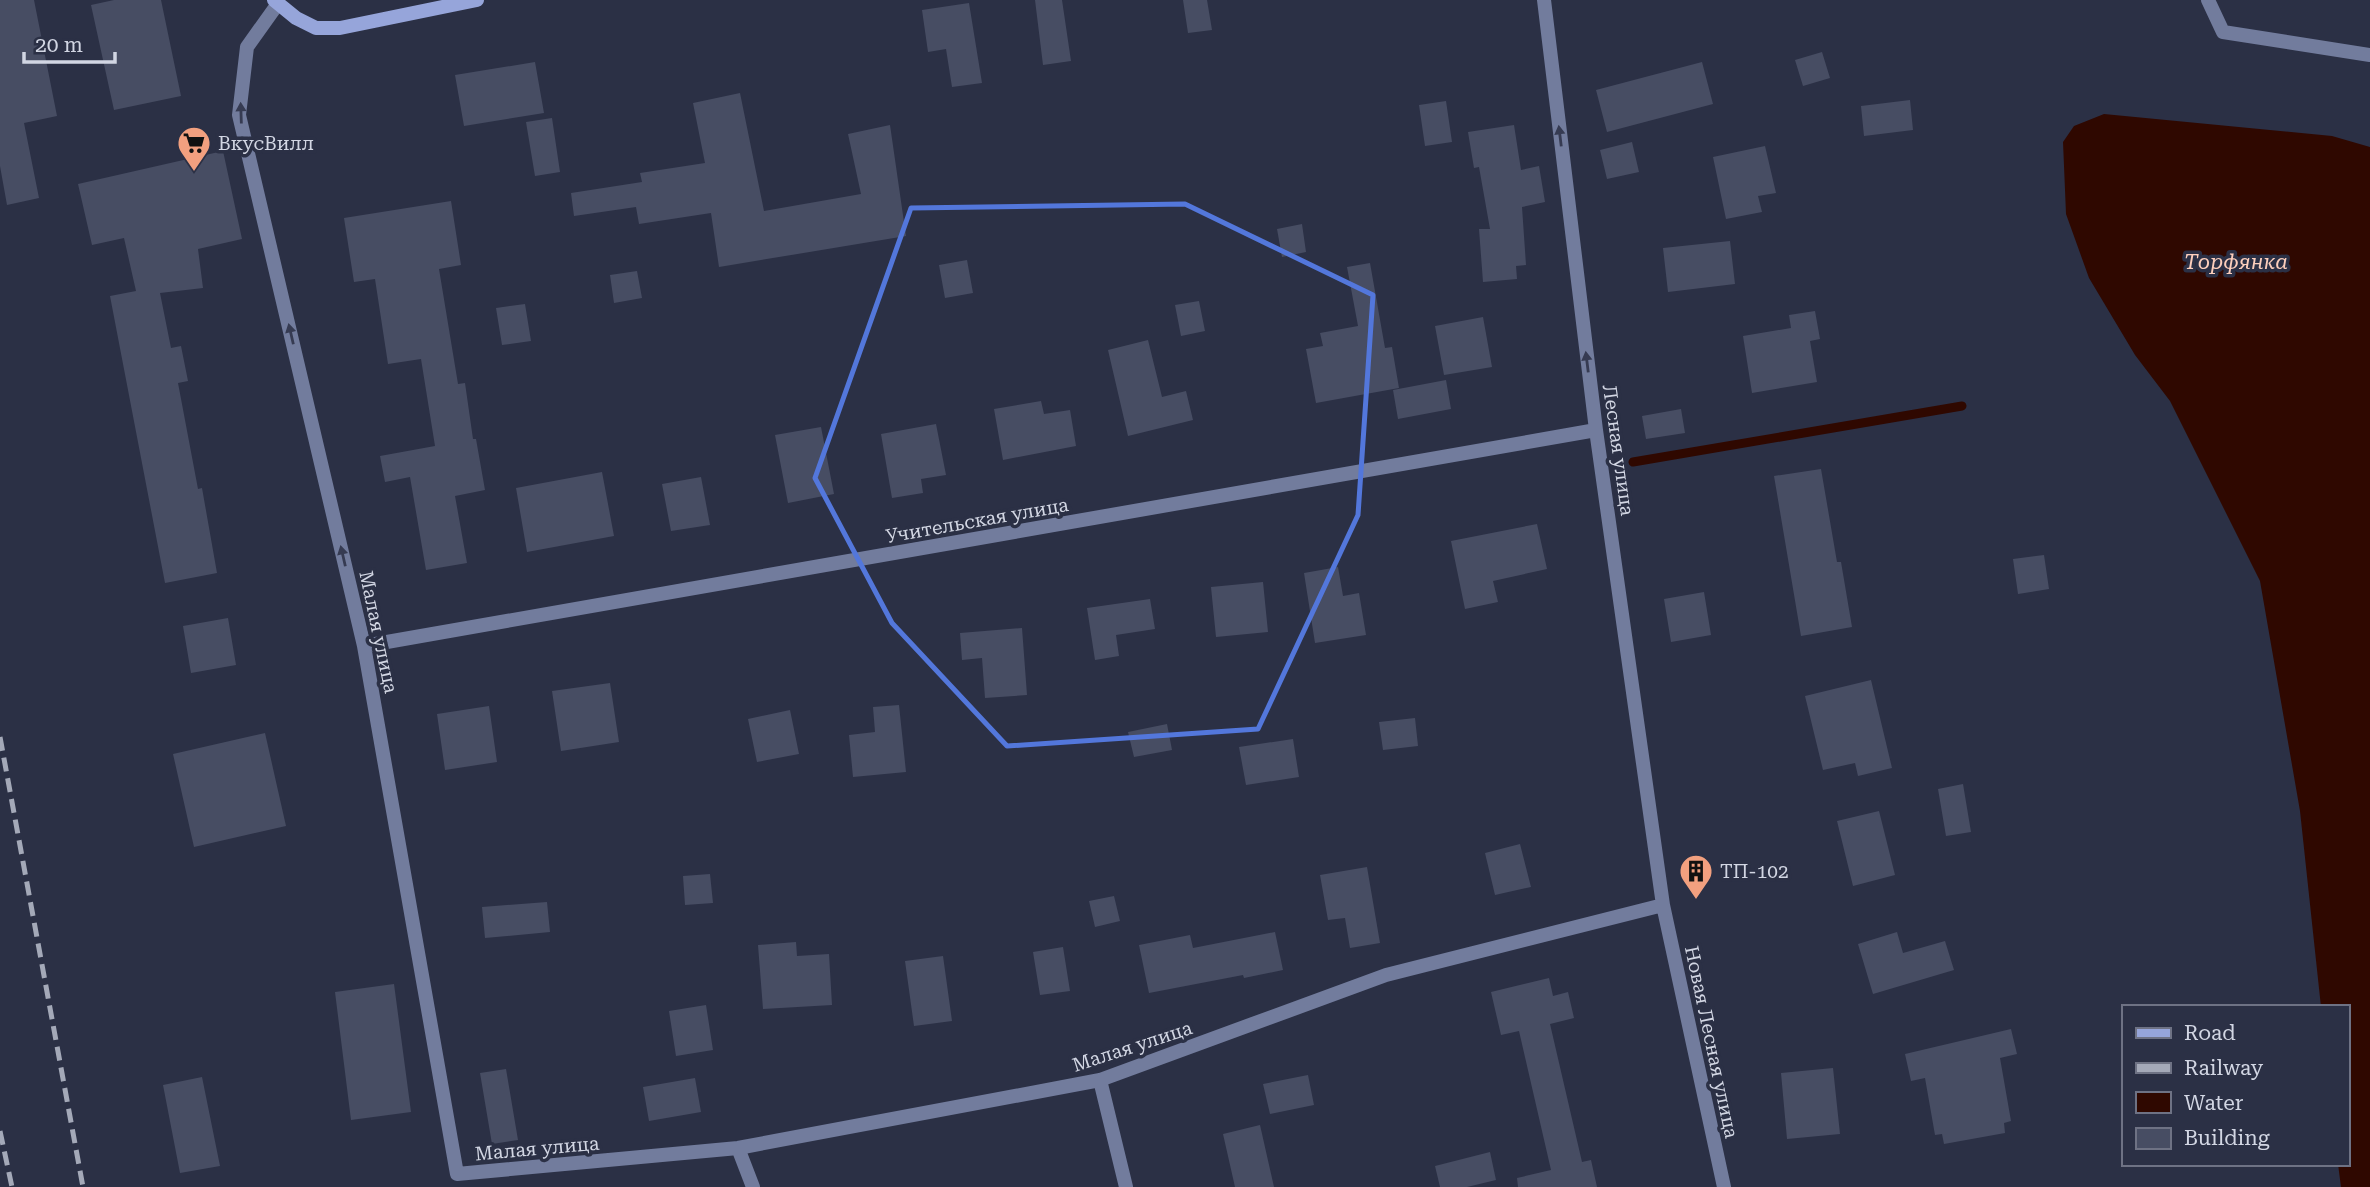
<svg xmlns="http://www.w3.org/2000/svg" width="2370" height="1187" viewBox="0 0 2370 1187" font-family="'Roboto Serif',serif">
	<rect width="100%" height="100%" fill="#2b3045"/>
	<path fill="#2f0800" d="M 2104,114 L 2332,136 L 2370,147 L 2370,1187 L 2341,1187 L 2338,1164 L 2347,1164 L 2347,1007 L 2321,1007 L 2300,811 L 2260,581 L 2170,401 L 2135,355 L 2089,278 L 2066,214 L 2063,142 L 2074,126 Z"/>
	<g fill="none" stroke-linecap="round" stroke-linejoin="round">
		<path stroke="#2f0800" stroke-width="9" d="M 1633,462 L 1962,406"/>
	</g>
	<path fill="#474d63" d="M 0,0 L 34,0 L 57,116 L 24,123 L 39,198 L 7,205 L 0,166 Z
		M 114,0 L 161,0 L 181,96 L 114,110 L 91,5 Z
		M 1035,0 L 1062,0 L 1071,61 L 1043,65 Z
		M 1183,0 L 1207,0 L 1212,30 L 1188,33 Z
		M 969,3 L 982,83 L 952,87 L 946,49 L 928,52 L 922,10 Z
		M 1822,52 L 1830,78 L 1803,86 L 1795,60 Z
		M 535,62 L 544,113 L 464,126 L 455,75 Z
		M 1702,62 L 1713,104 L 1607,132 L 1596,90 Z
		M 740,93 L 764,211 L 861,194 L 848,134 L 890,125 L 906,236 L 719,267 L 711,213 L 639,224 L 636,207 L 574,216 L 571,193 L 642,182 L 640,173 L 705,163 L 693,103 Z
		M 1910,100 L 1913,130 L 1864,136 L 1861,106 Z
		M 1446,101 L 1452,142 L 1425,146 L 1419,105 Z
		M 552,118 L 560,172 L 535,176 L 526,122 Z
		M 1514,125 L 1521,170 L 1539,166 L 1545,202 L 1522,207 L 1526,265 L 1516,266 L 1517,279 L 1483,282 L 1479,229 L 1490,229 L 1479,167 L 1474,168 L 1468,132 Z
		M 1632,142 L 1639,172 L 1607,179 L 1600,150 Z
		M 1765,146 L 1776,193 L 1758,196 L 1762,212 L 1726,219 L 1713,157 Z
		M 223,151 L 242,239 L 198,249 L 203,288 L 160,293 L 171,348 L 181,346 L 188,381 L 178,383 L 198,489 L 202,488 L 217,573 L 165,583 L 110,296 L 136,291 L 124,238 L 92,245 L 78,184 Z
		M 451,201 L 461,265 L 439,269 L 458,384 L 465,383 L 473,439 L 476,439 L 485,490 L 455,496 L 467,563 L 426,570 L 410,477 L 385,482 L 380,456 L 435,446 L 421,359 L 388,364 L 375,279 L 354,282 L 344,218 Z
		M 1302,224 L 1306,252 L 1282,257 L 1277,229 Z
		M 1730,241 L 1735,284 L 1668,292 L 1663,248 Z
		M 967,260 L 973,293 L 945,298 L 939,265 Z
		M 1370,263 L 1385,348 L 1392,347 L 1399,388 L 1316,403 L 1306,349 L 1323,346 L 1320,333 L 1358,326 L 1347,267 Z
		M 637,271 L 642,298 L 614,303 L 610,275 Z
		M 1199,301 L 1205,331 L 1181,336 L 1175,305 Z
		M 525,304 L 531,341 L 502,345 L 496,308 Z
		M 1815,311 L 1820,339 L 1810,341 L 1817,382 L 1752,393 L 1743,336 L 1791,328 L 1789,315 Z
		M 1483,317 L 1492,367 L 1444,375 L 1435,326 Z
		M 1148,340 L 1162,397 L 1186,391 L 1193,420 L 1128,436 L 1108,350 Z
		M 1446,380 L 1451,409 L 1398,419 L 1393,390 Z
		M 1041,401 L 1044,414 L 1070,410 L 1076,446 L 1003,460 L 994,409 Z
		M 1681,409 L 1685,433 L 1646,439 L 1642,416 Z
		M 936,424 L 946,475 L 921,479 L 923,493 L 892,498 L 881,434 Z
		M 821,427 L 834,494 L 788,503 L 775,435 Z
		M 1821,469 L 1837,562 L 1841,562 L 1852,627 L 1801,636 L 1774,476 Z
		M 602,472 L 614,536 L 527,552 L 516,488 Z
		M 701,477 L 710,525 L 671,531 L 662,484 Z
		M 1537,524 L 1547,569 L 1493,581 L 1498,602 L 1465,609 L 1451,541 Z
		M 2044,555 L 2049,589 L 2018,594 L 2013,559 Z
		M 1338,567 L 1343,596 L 1359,593 L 1366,635 L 1315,643 L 1304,573 Z
		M 1263,582 L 1268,632 L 1216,637 L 1211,587 Z
		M 1704,592 L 1711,635 L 1671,642 L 1664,599 Z
		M 1150,599 L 1155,629 L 1116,635 L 1119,656 L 1095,660 L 1087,608 Z
		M 228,618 L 236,665 L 191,673 L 183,626 Z
		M 1022,628 L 1027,695 L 985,698 L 982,658 L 962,660 L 960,633 Z
		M 1871,680 L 1892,768 L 1858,776 L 1855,763 L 1823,770 L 1805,696 Z
		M 610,683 L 619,742 L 561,751 L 552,691 Z
		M 899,705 L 906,772 L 853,777 L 849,735 L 875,732 L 873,707 Z
		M 489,706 L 497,762 L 445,770 L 437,714 Z
		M 790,710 L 799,754 L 757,762 L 748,719 Z
		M 1415,718 L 1418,746 L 1383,750 L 1379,722 Z
		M 1167,724 L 1172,750 L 1134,757 L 1128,732 Z
		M 265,733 L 286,826 L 194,847 L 173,754 Z
		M 1293,739 L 1299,777 L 1246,785 L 1239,747 Z
		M 1963,784 L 1971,832 L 1946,836 L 1938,789 Z
		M 1879,811 L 1895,875 L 1853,886 L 1837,821 Z
		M 1520,844 L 1531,887 L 1495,895 L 1485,853 Z
		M 1367,867 L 1380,943 L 1350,948 L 1345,918 L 1328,920 L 1320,875 Z
		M 710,874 L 713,903 L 685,905 L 683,876 Z
		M 1114,896 L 1120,921 L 1095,927 L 1089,901 Z
		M 547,902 L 550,932 L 485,938 L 482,907 Z
		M 1275,932 L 1283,970 L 1244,978 L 1243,975 L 1149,993 L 1139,945 L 1190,935 L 1193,948 Z
		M 1897,932 L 1903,953 L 1945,941 L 1954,970 L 1873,994 L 1858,944 Z
		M 796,942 L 797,956 L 829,954 L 832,1005 L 763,1009 L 758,945 Z
		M 1063,947 L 1070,991 L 1040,995 L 1033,952 Z
		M 943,956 L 952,1021 L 914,1026 L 905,961 Z
		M 1549,978 L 1553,996 L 1568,992 L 1574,1018 L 1550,1024 L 1582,1162 L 1591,1160 L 1597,1187 L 1518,1187 L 1517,1178 L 1551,1170 L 1519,1031 L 1501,1035 L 1491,992 Z
		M 394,984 L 411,1112 L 351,1120 L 335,992 Z
		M 706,1005 L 713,1050 L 676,1056 L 669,1011 Z
		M 2011,1029 L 2017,1054 L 2000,1058 L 2011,1121 L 2004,1123 L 2005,1133 L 1944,1144 L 1942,1134 L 1935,1135 L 1925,1078 L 1911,1081 L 1905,1054 Z
		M 1833,1068 L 1840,1134 L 1787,1139 L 1781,1073 Z
		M 506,1069 L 518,1140 L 492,1144 L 480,1073 Z
		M 1308,1075 L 1314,1105 L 1270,1114 L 1263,1084 Z
		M 202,1077 L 220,1166 L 180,1173 L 163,1085 Z
		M 695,1078 L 701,1112 L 649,1121 L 643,1087 Z
		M 1260,1125 L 1274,1187 L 1235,1187 L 1223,1134 Z
		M 1490,1152 L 1496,1180 L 1467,1187 L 1440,1187 L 1435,1166 Z"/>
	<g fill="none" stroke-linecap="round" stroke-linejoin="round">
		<path stroke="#727c9d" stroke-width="14" d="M 1544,0 L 1596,430 L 1663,905 L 1724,1187
			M 2208,0 L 2223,32 L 2370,55
			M 277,5 L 247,47 L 239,115 L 364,646 L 457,1174 L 738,1148 L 1100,1080 L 1386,975 L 1663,905
			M 364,646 L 1596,430
			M 1100,1080 L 1126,1187
			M 738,1148 L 753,1187"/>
		<path stroke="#96a5da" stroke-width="14" d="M 274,0 L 296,18 L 316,28 L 340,28 L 477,0"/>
		<path stroke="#a4a9b8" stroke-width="5" stroke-dasharray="14 7" stroke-linecap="butt" d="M 0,737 L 83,1187
			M 0,1131 L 12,1187"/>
	</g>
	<defs><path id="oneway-solid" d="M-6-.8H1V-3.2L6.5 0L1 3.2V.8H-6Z" transform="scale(1.75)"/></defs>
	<g fill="#363b52">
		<use href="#oneway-solid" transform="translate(241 113) rotate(-92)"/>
		<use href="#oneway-solid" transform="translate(1560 136) rotate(-97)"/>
		<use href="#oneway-solid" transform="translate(291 334) rotate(-103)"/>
		<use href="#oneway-solid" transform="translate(1587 362) rotate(-97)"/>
		<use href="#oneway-solid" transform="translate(343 556) rotate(-103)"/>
	</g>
	<path fill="none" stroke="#5377db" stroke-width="5" stroke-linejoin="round" d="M 1185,204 L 1373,295 L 1358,515 L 1258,729 L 1007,746 L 892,623 L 815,478 L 911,208 Z"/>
	<defs>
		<symbol id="supermarket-pin" viewBox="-11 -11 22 30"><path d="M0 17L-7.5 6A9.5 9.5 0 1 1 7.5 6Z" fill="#f2a07f" stroke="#2b3045"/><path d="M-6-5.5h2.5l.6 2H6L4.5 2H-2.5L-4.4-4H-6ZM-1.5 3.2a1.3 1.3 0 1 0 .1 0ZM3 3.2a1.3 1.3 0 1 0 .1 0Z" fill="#111"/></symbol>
		<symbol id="building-pin" viewBox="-11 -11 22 30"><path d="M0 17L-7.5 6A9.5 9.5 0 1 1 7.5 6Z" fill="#f2a07f" stroke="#2b3045"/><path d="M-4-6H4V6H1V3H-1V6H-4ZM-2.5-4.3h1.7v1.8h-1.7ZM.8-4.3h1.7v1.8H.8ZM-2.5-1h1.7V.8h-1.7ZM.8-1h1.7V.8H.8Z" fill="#111"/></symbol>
	</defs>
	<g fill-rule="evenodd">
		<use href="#supermarket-pin" x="175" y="124" width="38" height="52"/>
		<use href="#building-pin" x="1677" y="852" width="38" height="52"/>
	</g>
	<g text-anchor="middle" stroke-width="7" stroke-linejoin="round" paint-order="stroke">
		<g font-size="19" fill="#d2d6e3" stroke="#2b3045" text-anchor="start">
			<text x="218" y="150">ВкусВилл</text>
			<text x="1720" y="878">ТП-102</text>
		</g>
		<g font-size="19" fill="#d2d6e3" stroke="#2b3045">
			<text transform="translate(1619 450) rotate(82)" y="7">Лесная улица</text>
			<text transform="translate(977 520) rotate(-10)" y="7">Учительская улица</text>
			<text transform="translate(379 632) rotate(78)" y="7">Малая улица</text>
			<text transform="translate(1712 1042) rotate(78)" y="7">Новая Лесная улица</text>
			<text transform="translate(1132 1046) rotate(-18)" y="7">Малая улица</text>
			<text transform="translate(537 1148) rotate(-5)" y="7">Малая улица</text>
		</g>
		<g font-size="21" font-style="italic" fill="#fccebc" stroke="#2b3045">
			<text x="2236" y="269">Торфянка</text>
		</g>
	</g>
	<rect x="2122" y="1005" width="228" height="161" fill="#2b3045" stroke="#6e7284" stroke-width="2"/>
	<rect x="2136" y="1028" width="35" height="10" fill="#96a5da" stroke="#6e7284" stroke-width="2"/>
	<text x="2184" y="1040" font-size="21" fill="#d2d6e3">Road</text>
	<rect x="2136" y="1063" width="35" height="10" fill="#a4a9b8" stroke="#6e7284" stroke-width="2"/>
	<text x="2184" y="1075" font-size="21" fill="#d2d6e3">Railway</text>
	<rect x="2136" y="1092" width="35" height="21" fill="#2f0800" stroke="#6e7284" stroke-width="2"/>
	<text x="2184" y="1110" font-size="21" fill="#d2d6e3">Water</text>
	<rect x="2136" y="1128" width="35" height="21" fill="#474d63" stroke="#6e7284" stroke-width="2"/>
	<text x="2184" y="1145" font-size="21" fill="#d2d6e3">Building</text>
	<path d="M24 52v10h91v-10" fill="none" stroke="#d2d6e3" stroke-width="3.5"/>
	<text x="35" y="52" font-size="21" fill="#d2d6e3" stroke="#2b3045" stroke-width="5" paint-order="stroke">20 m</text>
</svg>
